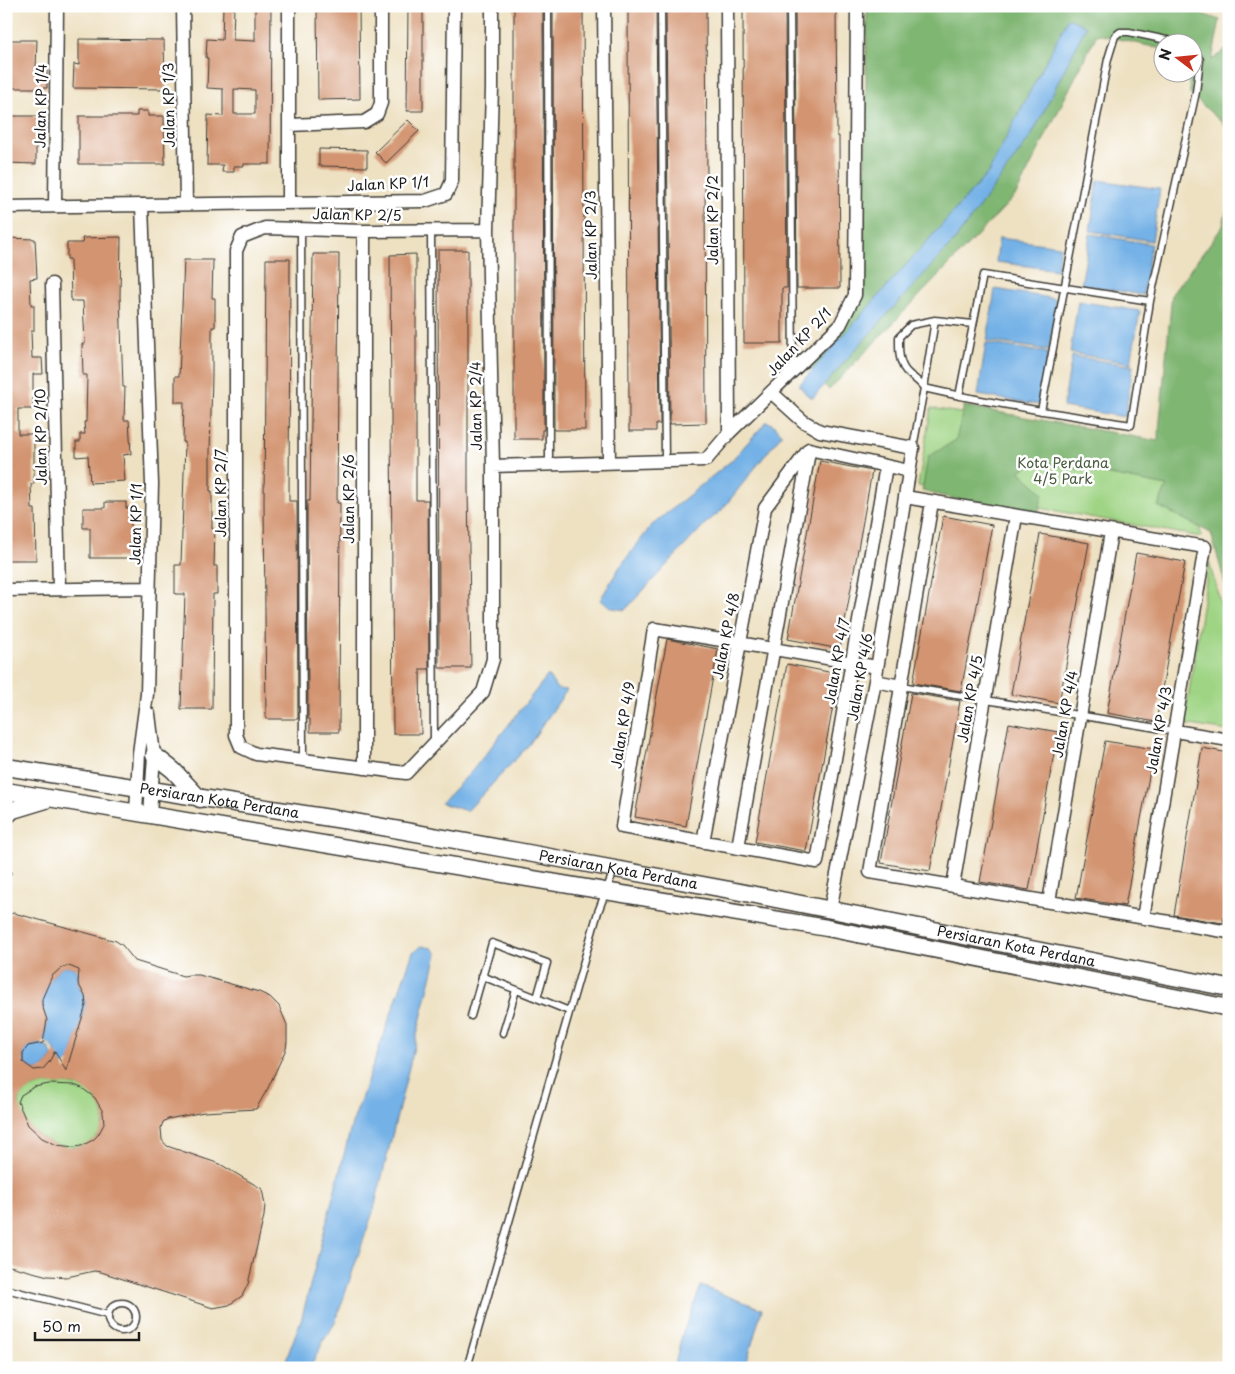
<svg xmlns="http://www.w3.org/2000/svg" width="1235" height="1374" viewBox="0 0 1235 1374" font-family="'Playpen Sans',sans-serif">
	<rect width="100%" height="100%" fill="#fff"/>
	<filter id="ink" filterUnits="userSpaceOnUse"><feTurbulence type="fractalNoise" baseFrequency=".02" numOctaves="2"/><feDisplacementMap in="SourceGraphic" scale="10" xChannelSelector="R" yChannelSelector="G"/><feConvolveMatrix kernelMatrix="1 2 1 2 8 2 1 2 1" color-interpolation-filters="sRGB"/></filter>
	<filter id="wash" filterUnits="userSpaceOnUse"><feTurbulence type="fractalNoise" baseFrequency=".0096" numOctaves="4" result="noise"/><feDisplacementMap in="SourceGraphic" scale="20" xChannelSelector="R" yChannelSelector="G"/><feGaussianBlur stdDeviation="1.12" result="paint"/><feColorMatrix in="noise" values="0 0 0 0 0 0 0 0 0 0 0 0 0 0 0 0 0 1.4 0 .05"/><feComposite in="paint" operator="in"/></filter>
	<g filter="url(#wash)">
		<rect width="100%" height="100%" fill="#eee1c2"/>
		<path fill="#9fd484" stroke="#5e7850" d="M 931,408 L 1072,432 L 1191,463 L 1201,537 L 918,486 Z
			M 1209,562 L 1229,634 L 1229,731 L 1184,724 Z
			M 49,1084 C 60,1084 70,1084 80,1087 C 96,1094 112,1117 99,1134 C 81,1157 45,1146 29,1126 C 23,1119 21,1110 18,1102 C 23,1089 36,1086 49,1084 Z"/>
		<path fill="#7fb672" stroke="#4e6947" d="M 867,6 L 1178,6 L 1220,20 L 1212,60 L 1229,47 L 1229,152 L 1227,127 L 1190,94 L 1188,73 L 1192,72 L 1192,42 L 1162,42 L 1162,49 L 1097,34 L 1016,195 L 829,390 L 808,364 L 863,299 Z
			M 1229,200 L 1229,598 L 1211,533 L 1158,506 L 1167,486 L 1037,461 L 1019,471 L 1043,493 L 1038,513 L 972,503 L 922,491 L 928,457 L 956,440 L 964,406 L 1158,441 L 1172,294 L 1223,226 Z"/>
		<path fill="#73b1e6" stroke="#486681" d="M 1068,18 L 1086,26 L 1032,135 L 955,240 L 853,352 L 813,398 L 806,394 L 799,385 L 988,173 Z
			M 1098,180 L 1160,189 L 1152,241 L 1090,231 Z
			M 1090,234 L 1151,244 L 1143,295 L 1081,285 Z
			M 999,238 L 1060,246 L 1057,270 L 996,262 Z
			M 995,289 L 1057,299 L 1049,350 L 987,341 Z
			M 1078,301 L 1140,311 L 1131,363 L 1070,353 Z
			M 986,343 L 1048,353 L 1039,405 L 978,395 Z
			M 1072,356 L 1133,366 L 1125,417 L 1063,407 Z
			M 767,421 L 776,427 L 782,434 L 721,511 L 705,524 L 625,610 L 613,608 L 600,600 L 619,568 L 652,525 L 731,461 Z
			M 548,675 L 557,689 L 567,690 L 528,746 L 467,811 L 441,803 L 472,771 Z
			M 422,946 L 432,948 L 437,954 L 374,1209 L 335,1323 L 324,1340 L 310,1368 L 283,1368 L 302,1317 L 351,1127 L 413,952 Z
			M 69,966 C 84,971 75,975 79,986 C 82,994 85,995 86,1005 L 70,1059 L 62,1067 L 53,1047 L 42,1039 C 50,1022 45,1022 42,1005 C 40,995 52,973 61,968 C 63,967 66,967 69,966 Z
			M 39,1044 L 49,1048 L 52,1055 C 49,1064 43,1070 34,1070 L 25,1064 L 23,1053 L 27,1047 Z
			M 701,1286 L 762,1309 L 745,1368 L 674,1368 L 682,1335 Z"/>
		<g id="blocks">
			<path fill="#d39471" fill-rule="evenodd" d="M 223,6 L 234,6 L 233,40 L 255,41 L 255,6 L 271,6 L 270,164 L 244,164 L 244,166 L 234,166 L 234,172 L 222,172 L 223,165 L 207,165 L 208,115 L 223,116 L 223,89 L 207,88 L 208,58 L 206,58 L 207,39 L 222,40 ZM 234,89 L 255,90 L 255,114 L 234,114 Z
				M 317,6 L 359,6 L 360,99 L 318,100 Z
				M 408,6 L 423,6 L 423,111 L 407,111 Z
				M 514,6 L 543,6 L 544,430 L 542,430 L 542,439 L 514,439 Z
				M 553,6 L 583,6 L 585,430 L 554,430 Z
				M 628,6 L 656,6 L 660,424 L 656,424 L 656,431 L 629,431 Z
				M 666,6 L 706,6 L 707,178 L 705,178 L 706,423 L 670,424 Z
				M 743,6 L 785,6 L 787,288 L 782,288 L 782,343 L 744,343 Z
				M 795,6 L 836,6 L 837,136 L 839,136 L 840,288 L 797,288 Z
				M 79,39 L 164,40 L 165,89 L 73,88 L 74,64 L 79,65 Z
				M 6,40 L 37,40 L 36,69 L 47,69 L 47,88 L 6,88 Z
				M 137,111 L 148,111 L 148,116 L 164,116 L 165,164 L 79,164 L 79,116 L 137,116 Z
				M 6,116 L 39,116 L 39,135 L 36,135 L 36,164 L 6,163 Z
				M 408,120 L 419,131 L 386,163 L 375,152 Z
				M 319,149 L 367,150 L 367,167 L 319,166 Z
				M 121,237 L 120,296 L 123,387 L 125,387 L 124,420 L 129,420 L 131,454 L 123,455 L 125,481 L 90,483 L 88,456 L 76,457 L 76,442 L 80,442 L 80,434 L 85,434 L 84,422 L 86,422 L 87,375 L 83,375 L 82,344 L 85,344 L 83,301 L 71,301 L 70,259 L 67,259 L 67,243 L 83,243 L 82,238 Z
				M 6,238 L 35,239 L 37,278 L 30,279 L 31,305 L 34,305 L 34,331 L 31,331 L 32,358 L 42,358 L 43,374 L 33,374 L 33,409 L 18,409 L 18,434 L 34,434 L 34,484 L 31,484 L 32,509 L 35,509 L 36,560 L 6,560 Z
				M 438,250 L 468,250 L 468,490 L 471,668 L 439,668 Z
				M 313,254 L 339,254 L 337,503 L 340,503 L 339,732 L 310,732 L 310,719 L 308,719 L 307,501 L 310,501 Z
				M 416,254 L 416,500 L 428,500 L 429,669 L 420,669 L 421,734 L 393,734 L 390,255 Z
				M 266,259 L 290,259 L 289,501 L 297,501 L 298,719 L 266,719 L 264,502 Z
				M 184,260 L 213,260 L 212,298 L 215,298 L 215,327 L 212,327 L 212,376 L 210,452 L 210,491 L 212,491 L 212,529 L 215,529 L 214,566 L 217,566 L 217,594 L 213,594 L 212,709 L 181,709 L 185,594 L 175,594 L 175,565 L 181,565 L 185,442 L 183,442 L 184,402 L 175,402 L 175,376 L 179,376 Z
				M 820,461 L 872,471 L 840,649 L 788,639 Z
				M 105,502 L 126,502 L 126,508 L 131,508 L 131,558 L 90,558 L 90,528 L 83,528 L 83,508 L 105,508 Z
				M 943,516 L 992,525 L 961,691 L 913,683 Z
				M 1040,534 L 1089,543 L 1059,703 L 1011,694 Z
				M 1136,553 L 1185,562 L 1156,722 L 1107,713 Z
				M 667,639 L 718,649 L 686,826 L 635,817 Z
				M 787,664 L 839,674 L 806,851 L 755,842 Z
				M 911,693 L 960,701 L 930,871 L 881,863 Z
				M 1009,723 L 1058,732 L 1029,890 L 980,882 Z
				M 1105,741 L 1154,749 L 1125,906 L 1076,898 Z
				M 1202,748 L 1229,753 L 1229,888 L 1223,923 L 1174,915 Z
				M 14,913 L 116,941 L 122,945 L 135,961 L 183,976 L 189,975 L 199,975 L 259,992 L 270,997 L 279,1006 L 287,1025 L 287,1041 L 286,1049 L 268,1088 L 256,1109 L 204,1112 L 168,1119 L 163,1122 L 161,1128 L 162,1140 L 167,1146 L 220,1164 L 262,1189 L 265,1205 L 264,1216 L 248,1284 L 242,1296 L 229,1305 L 213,1308 L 101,1272 L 94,1271 L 67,1277 L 48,1276 L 6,1265 L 6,915 ZM 69,966 L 79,970 L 78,983 L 85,996 L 86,1005 L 66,1071 L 55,1051 L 49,1062 L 43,1069 L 34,1070 L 23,1062 L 23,1053 L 28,1046 L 43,1043 L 47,1020 L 42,1005 L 42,999 L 52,976 L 61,968 ZM 49,1084 L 74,1085 L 82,1088 L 95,1098 L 103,1112 L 104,1124 L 98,1135 L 93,1140 L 81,1146 L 74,1147 L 57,1145 L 42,1138 L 28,1125 L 18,1102 L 21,1095 L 34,1087 Z"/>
		</g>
	</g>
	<g filter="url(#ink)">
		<use href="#blocks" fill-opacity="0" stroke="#3c3a35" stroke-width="1"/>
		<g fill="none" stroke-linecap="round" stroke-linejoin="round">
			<defs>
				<path id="service" d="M 548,6 L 549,463
					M 661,6 L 665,461
					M 790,6 L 793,370
					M 301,229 L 303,760
					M 431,231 L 434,742
					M 924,388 C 920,382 915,379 909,374 C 898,365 899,349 899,337 L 911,325 L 935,320 L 973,324
					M 924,388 L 935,320
					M 959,396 L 983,275 L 1150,301
					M 1041,411 L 1108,59 L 1115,36 L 1120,32 L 1129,32 L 1176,42
					M 913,448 L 924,388 C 992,404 1062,414 1131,425 L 1150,301 L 1196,92 L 1200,60 L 1192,48
					M 901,686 L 1175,731
					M 6,873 L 7,873
					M 482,976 L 569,1011
					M 471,1016 L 492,943 L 547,963 L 537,998
					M 503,1033 L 516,990
					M 6,1289 L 108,1315
					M108 1317a14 14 0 1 1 28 0a14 14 0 1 1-28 0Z
					M 467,1368 L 598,912 L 614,870"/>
				<path id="minor" d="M 183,6 L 186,204
					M 604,6 L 609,462
					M 727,6 L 729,433
					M 289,125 L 364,122 L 377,114 L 381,103 L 381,6
					M 289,203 L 289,6
					M 55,206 L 57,6
					M 6,207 L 425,201 L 446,194 L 452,181 L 454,6
					M 488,230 L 364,231 L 265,228 L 242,237 L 236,251 L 236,735 L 241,747 L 256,754 L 406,773 L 483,692 L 493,659 L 493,466 L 488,230 L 492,88 L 492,6
					M 364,231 L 364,768
					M 52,284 L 59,589
					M 772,393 L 803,421 L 820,431 L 913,448 L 875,681 L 830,910
					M 809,449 L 909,471
					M 493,466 L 706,460 L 729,433 L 840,325 L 855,295 L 857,6
					M 905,497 L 1205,547 L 1143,918
					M 932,502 L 870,872 L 1229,932
					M 6,590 L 149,588
					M 877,667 C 803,654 729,641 654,629 L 622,827 L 817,862 L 886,466
					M 875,681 L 901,686
					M 149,714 L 154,755 L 150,815
					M 1175,731 L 1229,740
					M 136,813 L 139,753 L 147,694 L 152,484 L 142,205
					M 703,842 L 765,508 L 809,449
					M 738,847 L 809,452
					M 953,886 L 1016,516
					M 1049,902 L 1111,532"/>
				<g id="tertiary">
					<path d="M 154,755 L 173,770 L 200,799"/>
					<path id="s1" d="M 6,767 L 349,821 L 517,851 L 730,890 L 1229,988"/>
					<path d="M 6,791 L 827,928 L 1229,1008"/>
					<path d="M 6,816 L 13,810 L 46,800"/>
				</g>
			</defs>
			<use href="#service" stroke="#3c3a35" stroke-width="9"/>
			<use href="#minor" stroke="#3c3a35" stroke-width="15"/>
			<use href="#tertiary" stroke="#3c3a35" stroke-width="19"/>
			<use href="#service" stroke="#fff" stroke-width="6"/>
			<use href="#minor" stroke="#fff" stroke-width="12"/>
			<use href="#tertiary" stroke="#fff" stroke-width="16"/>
		</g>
	</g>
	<g text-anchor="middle" stroke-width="5" stroke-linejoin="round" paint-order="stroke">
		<g font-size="14" fill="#1c1c1c" stroke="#fff">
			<text transform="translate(169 105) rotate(-91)" y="5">Jalan KP 1/3</text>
			<text transform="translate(41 106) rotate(-89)" y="5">Jalan KP 1/4</text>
			<text transform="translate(388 184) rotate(-3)" y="5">Jalan KP 1/1</text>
			<text transform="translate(357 215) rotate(1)" y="5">Jalan KP 2/5</text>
			<text transform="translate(713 220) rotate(-90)" y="5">Jalan KP 2/2</text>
			<text transform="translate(591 235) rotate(-91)" y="5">Jalan KP 2/3</text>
			<text transform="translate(799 342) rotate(-47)" y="5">Jalan KP 2/1</text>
			<text transform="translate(476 406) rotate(-91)" y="5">Jalan KP 2/4</text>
			<text transform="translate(41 437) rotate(-91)" y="5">Jalan KP 2/10</text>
			<text transform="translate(221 493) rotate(-90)" y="5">Jalan KP 2/7</text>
			<text transform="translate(349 499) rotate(-90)" y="5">Jalan KP 2/6</text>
			<text transform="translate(136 524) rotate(-89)" y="5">Jalan KP 1/1</text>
			<text transform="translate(726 636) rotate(-79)" y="5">Jalan KP 4/8</text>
			<text transform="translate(837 661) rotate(-80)" y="5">Jalan KP 4/7</text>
			<text transform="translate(860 677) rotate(-80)" y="5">Jalan KP 4/6</text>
			<text transform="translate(970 699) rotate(-80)" y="5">Jalan KP 4/5</text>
			<text transform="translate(1065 714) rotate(-80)" y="5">Jalan KP 4/4</text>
			<text transform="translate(623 725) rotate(-81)" y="5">Jalan KP 4/9</text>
			<text transform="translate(1159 730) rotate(-80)" y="5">Jalan KP 4/3</text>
			<text dy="5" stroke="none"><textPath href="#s1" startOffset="216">Persiaran Kota Perdana</textPath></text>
			<text dy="5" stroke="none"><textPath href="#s1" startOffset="621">Persiaran Kota Perdana</textPath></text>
			<text dy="5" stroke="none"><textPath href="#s1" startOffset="1026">Persiaran Kota Perdana</textPath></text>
		</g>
		<g font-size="14" fill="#4a5c40" stroke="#fff">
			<text x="1063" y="468">Kota Perdana<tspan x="1063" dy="16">4/5 Park</tspan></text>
		</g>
	</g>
	<rect width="1235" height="1374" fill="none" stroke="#fff" stroke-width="25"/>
	<g transform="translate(1178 58) rotate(286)"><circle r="24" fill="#ffffff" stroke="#a4a4a4"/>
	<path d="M0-4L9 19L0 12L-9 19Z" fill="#c8321e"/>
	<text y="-8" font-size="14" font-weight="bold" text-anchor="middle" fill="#1c1c1c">N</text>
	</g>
	<path d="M35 1332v8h104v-8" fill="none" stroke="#1c1c1c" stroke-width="2.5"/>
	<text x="42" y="1332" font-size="15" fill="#1c1c1c" stroke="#ffffff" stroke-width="4" paint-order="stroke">50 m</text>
</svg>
